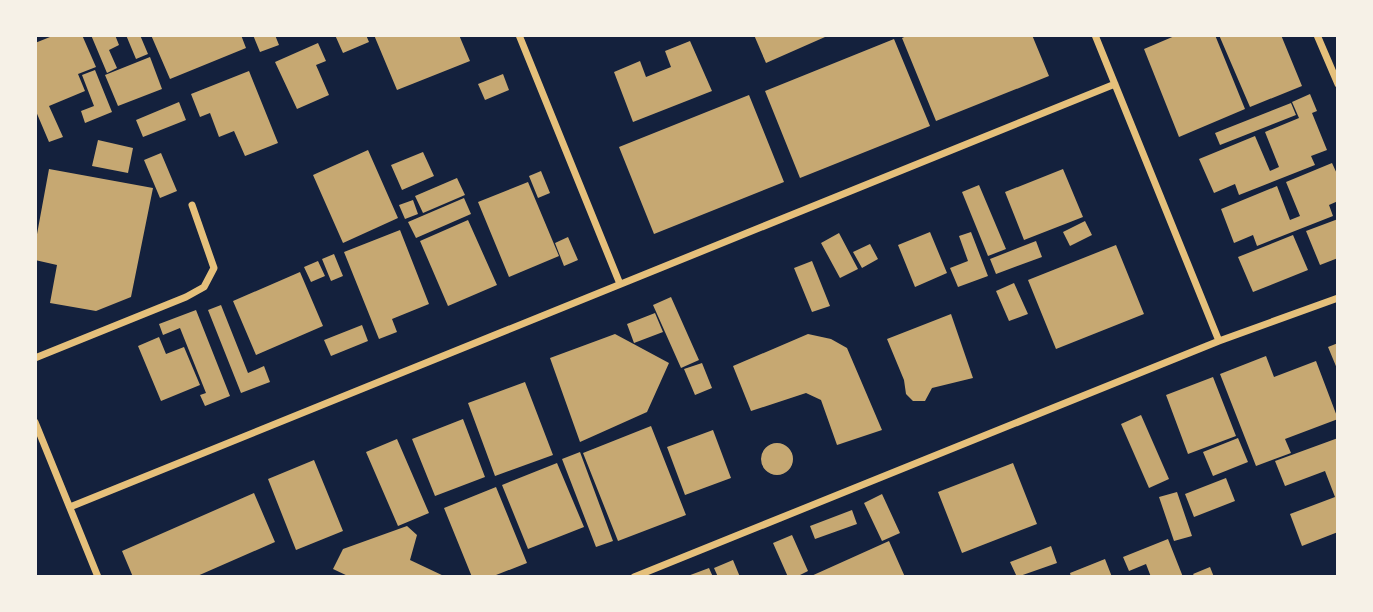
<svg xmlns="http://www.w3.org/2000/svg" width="1373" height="612" viewBox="0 0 1373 612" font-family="'PT Sans Narrow',sans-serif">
	<rect width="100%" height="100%" fill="#14213d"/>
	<path fill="#c6a872" d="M 55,35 L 82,35 L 96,67 L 78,74 L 85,91 L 49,106 L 63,137 L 49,142 L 35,109 L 35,43 Z
		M 91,35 L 115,35 L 119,45 L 109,50 L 117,68 L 107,73 Z
		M 126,35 L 140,35 L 148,54 L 136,59 Z
		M 151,35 L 241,35 L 246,48 L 170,79 Z
		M 253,35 L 275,35 L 279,45 L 260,52 Z
		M 335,35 L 366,35 L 369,42 L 343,53 Z
		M 374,35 L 459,35 L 470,61 L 397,90 Z
		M 754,35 L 824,35 L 825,37 L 766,63 Z
		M 909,35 L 1032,35 L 1049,76 L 936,121 L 902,38 Z
		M 1177,35 L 1215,35 L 1245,109 L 1179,137 L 1144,49 Z
		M 1219,35 L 1281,35 L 1302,86 L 1250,107 Z
		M 894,39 L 930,126 L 800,178 L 765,91 Z
		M 690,41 L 712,91 L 633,122 L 614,72 L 640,61 L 646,77 L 671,67 L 665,51 Z
		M 318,43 L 326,61 L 316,65 L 329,95 L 297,109 L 275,62 Z
		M 150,57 L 162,89 L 118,106 L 105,75 Z
		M 95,70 L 112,112 L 85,123 L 81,111 L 94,106 L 82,75 Z
		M 249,71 L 278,143 L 245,156 L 234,131 L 219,137 L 210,113 L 200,117 L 191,94 Z
		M 503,74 L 509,90 L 485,100 L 478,84 Z
		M 1310,94 L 1317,111 L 1312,113 L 1327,150 L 1311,156 L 1315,165 L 1239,195 L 1235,184 L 1214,193 L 1199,159 L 1255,136 L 1270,171 L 1279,167 L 1265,132 L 1299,118 L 1292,102 Z
		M 749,95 L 784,182 L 654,234 L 619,147 Z
		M 179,102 L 186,120 L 143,137 L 136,120 Z
		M 1291,103 L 1296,115 L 1220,145 L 1215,133 Z
		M 98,140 L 133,148 L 128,173 L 92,166 Z
		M 368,150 L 398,218 L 343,243 L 313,175 Z
		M 423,152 L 434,176 L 402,190 L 391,165 Z
		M 161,153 L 177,191 L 160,198 L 144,160 Z
		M 1332,163 L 1338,176 L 1338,201 L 1329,205 L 1333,216 L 1257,246 L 1253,235 L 1234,243 L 1221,209 L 1277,186 L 1290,220 L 1300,216 L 1286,182 Z
		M 49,169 L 153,188 L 131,297 L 96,311 L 50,303 L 57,265 L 35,260 L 35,245 Z
		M 1063,169 L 1083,217 L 1024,240 L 1005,192 Z
		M 541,171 L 550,193 L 538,198 L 529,176 Z
		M 457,178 L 465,195 L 423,213 L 415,196 Z
		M 528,182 L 559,256 L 509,277 L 478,202 Z
		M 979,185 L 1006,249 L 988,256 L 962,192 Z
		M 464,198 L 471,214 L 416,238 L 408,222 Z
		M 413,200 L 418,214 L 405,219 L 399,205 Z
		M 1338,219 L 1338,258 L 1320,265 L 1306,231 Z
		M 468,220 L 497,285 L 448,306 L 420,241 Z
		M 1085,221 L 1092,235 L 1070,246 L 1063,232 Z
		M 400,230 L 429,304 L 392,319 L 397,332 L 379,339 L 344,252 Z
		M 930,232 L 947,273 L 915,287 L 898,245 Z
		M 971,232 L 988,276 L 958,287 L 950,268 L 968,261 L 959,236 Z
		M 839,233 L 858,269 L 840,278 L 821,243 Z
		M 1293,235 L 1308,270 L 1253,292 L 1238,257 Z
		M 568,237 L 578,260 L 564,266 L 555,243 Z
		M 1036,241 L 1042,257 L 996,274 L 990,259 Z
		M 870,244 L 878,259 L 862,268 L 853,252 Z
		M 1116,245 L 1144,314 L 1056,349 L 1028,280 Z
		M 334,254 L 343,276 L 331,281 L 322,259 Z
		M 318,261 L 325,276 L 311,282 L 304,267 Z
		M 812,261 L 830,306 L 812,312 L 794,268 Z
		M 300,272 L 323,326 L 256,355 L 233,301 Z
		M 1014,283 L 1028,314 L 1009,321 L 996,291 Z
		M 671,297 L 699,360 L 681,368 L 653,305 Z
		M 221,305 L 248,373 L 264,366 L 270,382 L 241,393 L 208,310 Z
		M 196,310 L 230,396 L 205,406 L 200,395 L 206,393 L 180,328 L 163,335 L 159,324 Z
		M 655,313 L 663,332 L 634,343 L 627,324 Z
		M 951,314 L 973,378 L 932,388 L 925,401 L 913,401 L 906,394 L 904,380 L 887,339 Z
		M 362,325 L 368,341 L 331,356 L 324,340 Z
		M 615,334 L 669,363 L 647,412 L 580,442 L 550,358 Z
		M 808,334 L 831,339 L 847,348 L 882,430 L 837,445 L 821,400 L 806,393 L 751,411 L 733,366 Z
		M 159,337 L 166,354 L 184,347 L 200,385 L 161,401 L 138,346 Z
		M 1338,343 L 1338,371 L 1328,347 Z
		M 1266,356 L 1274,377 L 1316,361 L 1338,419 L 1285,439 L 1291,453 L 1256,466 L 1220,374 Z
		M 702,363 L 712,388 L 695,395 L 684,369 Z
		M 1213,377 L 1236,436 L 1188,454 L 1166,395 Z
		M 525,382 L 553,455 L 495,476 L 468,403 Z
		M 1141,415 L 1169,479 L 1149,488 L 1121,424 Z
		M 463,419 L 485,477 L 435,496 L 412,439 Z
		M 651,426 L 686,515 L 618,541 L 583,453 Z
		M 713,430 L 731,478 L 685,495 L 667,447 Z
		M 1238,438 L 1248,462 L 1213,476 L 1203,452 Z
		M 1338,438 L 1338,532 L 1302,546 L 1290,514 L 1335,497 L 1325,471 L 1285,486 L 1275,461 Z
		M 397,439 L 429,513 L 398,526 L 366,452 Z
		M761 459a16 16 0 1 1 32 0a16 16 0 1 1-32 0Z
		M 580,452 L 613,541 L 596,547 L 562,459 Z
		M 314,460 L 343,531 L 296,550 L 268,479 Z
		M 557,463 L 584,527 L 528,549 L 502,485 Z
		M 1013,463 L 1037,524 L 962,553 L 938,492 Z
		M 1226,478 L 1235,501 L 1194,517 L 1185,494 Z
		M 496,487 L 527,563 L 491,577 L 472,577 L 444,508 Z
		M 1177,492 L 1192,536 L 1174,541 L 1159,497 Z
		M 254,493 L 275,542 L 195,577 L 133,577 L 122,551 Z
		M 882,494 L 900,533 L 882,541 L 864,503 Z
		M 852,510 L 857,524 L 815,539 L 810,526 Z
		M 407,526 L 417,535 L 410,560 L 446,577 L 350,577 L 333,569 L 343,549 Z
		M 792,535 L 808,571 L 796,577 L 788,577 L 773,543 Z
		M 1168,539 L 1183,577 L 1151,577 L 1146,564 L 1129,571 L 1123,557 Z
		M 889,541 L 905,577 L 809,577 Z
		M 1051,546 L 1057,563 L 1017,577 L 1010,562 Z
		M 1105,559 L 1112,577 L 1071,577 L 1070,573 Z
		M 733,560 L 740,577 L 718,577 L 714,568 Z
		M 1210,567 L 1214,577 L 1195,577 L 1193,574 Z
		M 709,568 L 713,577 L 685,577 Z"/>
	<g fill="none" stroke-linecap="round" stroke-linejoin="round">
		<path stroke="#e5c07b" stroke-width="7" d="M 519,35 L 620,284
			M 1095,35 L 1219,341
			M 1317,35 L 1338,84
			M 35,358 L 186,297 L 204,287 L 214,268 L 192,205
			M 35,422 L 98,577
			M 70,507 L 1115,84
			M 634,577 L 1219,341 L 1338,298"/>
	</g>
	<rect width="1373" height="612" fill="none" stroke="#f6f1e7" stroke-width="74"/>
</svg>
